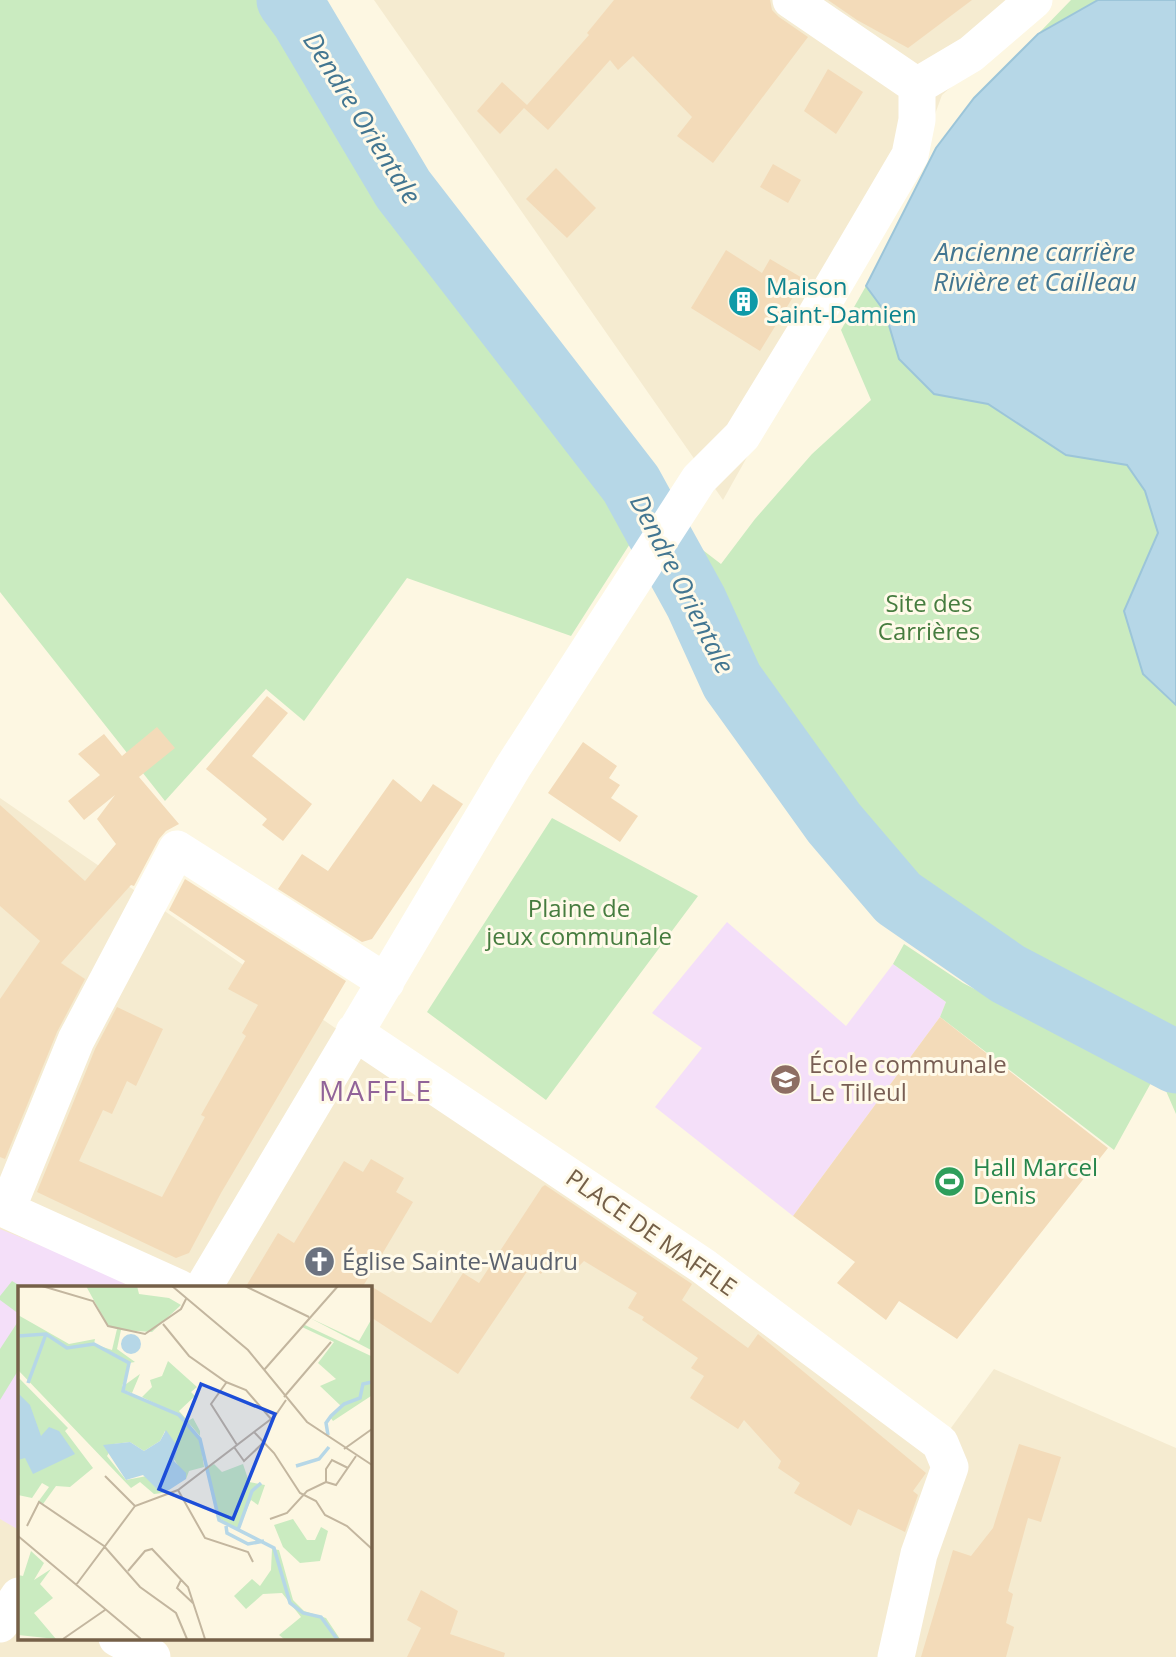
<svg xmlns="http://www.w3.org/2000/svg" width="1176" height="1657" viewBox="0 0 1176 1657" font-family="'Open Sans',sans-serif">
	<rect width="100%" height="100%" fill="#fdf7e2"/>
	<path fill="#f5ebd0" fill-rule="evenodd" d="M 374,0 L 1049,0 L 942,95 L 927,136 L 723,500 Z
		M 0,798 L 940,1443 L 994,1369 L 1176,1448 L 1176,1657 L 0,1657 ZM 19,1288 L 369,1288 L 369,1638 L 19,1638 Z"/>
	<path fill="#f4dff9" d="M 727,922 L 846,1026 L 893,964 L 946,1002 L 940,1017 L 793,1216 L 655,1107 L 702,1048 L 652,1013 Z
		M 0,1229 L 97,1268 L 132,1288 L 19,1288 L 19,1530 L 0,1519 Z"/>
	<path fill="#caebc0" d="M 0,0 L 288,0 L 302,19 L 403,189 L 642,525 L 571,636 L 407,578 L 304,721 L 266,689 L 165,801 L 0,592 Z
		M 1071,0 L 1098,0 L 1038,34 Z
		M 866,286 L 885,312 L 899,359 L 934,394 L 988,404 L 1066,455 L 1127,465 L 1145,491 L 1158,533 L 1124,611 L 1143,674 L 1176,705 L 1176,1114 L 1147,1047 L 1008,974 L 898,898 L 834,823 L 732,681 L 679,571 L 691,541 L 721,564 L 755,519 L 812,454 L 871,400 L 841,330 Z
		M 552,818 L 698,896 L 546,1100 L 427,1012 Z
		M 904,944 L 963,983 L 1152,1081 L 1114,1150 L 940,1017 L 946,1002 L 893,964 Z
		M 12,1281 L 24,1288 L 19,1288 L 19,1314 L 0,1300 L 0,1296 Z
		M 19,1320 L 19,1369 L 0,1400 L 0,1349 Z"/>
	<path fill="#b6d7e7" stroke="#9cc5d9" stroke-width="2" d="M 1098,0 L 1176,0 L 1176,705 L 1143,674 L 1124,611 L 1158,533 L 1145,491 L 1127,465 L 1066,455 L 988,404 L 934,394 L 899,359 L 885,312 L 866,286 L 936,148 L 974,98 L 1038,34 Z"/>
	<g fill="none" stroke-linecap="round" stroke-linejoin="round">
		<path stroke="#b6d7e7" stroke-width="63" d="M 288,0 L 302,19 L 403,189 L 631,484 L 696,602 L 732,681 L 834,823 L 898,898 L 1008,974 L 1176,1062"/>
	</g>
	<path fill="#f3dbb9" d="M 614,0 L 770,0 L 772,10 L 779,17 L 808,37 L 713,163 L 677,136 L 692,117 L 633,56 L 618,70 L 610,60 L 548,130 L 524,108 L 500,134 L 477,111 L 502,82 L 527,105 L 589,35 L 587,33 Z
		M 828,0 L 972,0 L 908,48 L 857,20 Z
		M 828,69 L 863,92 L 836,134 L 804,111 Z
		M 773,164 L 801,180 L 788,203 L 760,187 Z
		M 556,168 L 596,208 L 567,238 L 526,199 Z
		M 726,250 L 762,273 L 770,259 L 804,279 L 760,351 L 691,308 Z
		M 267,696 L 288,713 L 252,756 L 312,804 L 283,841 L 262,825 L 267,819 L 206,769 Z
		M 157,727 L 175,748 L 139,777 L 179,824 L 166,831 L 159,839 L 134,886 L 131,885 L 61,963 L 85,979 L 57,1032 L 5,1159 L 0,1157 L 0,999 L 40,941 L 0,906 L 0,805 L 85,881 L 116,844 L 97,819 L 115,795 L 84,820 L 68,801 L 100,775 L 78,754 L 104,734 L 122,756 Z
		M 583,742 L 617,766 L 609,778 L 620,785 L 611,798 L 638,816 L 620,842 L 548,793 Z
		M 393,779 L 421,802 L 433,784 L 463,804 L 372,939 L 362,942 L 278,889 L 302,854 L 328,871 Z
		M 185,879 L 346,981 L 221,1193 L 189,1253 L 176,1258 L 37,1192 L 95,1049 L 117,1007 L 163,1029 L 136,1086 L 127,1081 L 112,1114 L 103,1110 L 79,1161 L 162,1197 L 205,1117 L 201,1115 L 246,1036 L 242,1033 L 258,1005 L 228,989 L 245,961 L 169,910 Z
		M 940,1017 L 1108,1148 L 957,1339 L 899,1301 L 886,1320 L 837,1283 L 855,1262 L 793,1216 Z
		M 371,1159 L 404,1178 L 396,1192 L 413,1202 L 362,1288 L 245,1288 L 278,1233 L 294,1243 L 344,1161 L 363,1172 Z
		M 545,1185 L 692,1284 L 682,1300 L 748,1348 L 758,1334 L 926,1473 L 913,1491 L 918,1495 L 905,1532 L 858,1509 L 851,1526 L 794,1493 L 800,1483 L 778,1468 L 781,1461 L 744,1420 L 738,1429 L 690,1398 L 704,1376 L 691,1368 L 698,1358 L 642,1320 L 644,1317 L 628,1308 L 637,1293 L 584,1261 L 579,1266 L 557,1251 L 541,1274 L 530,1267 L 458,1374 L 369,1316 L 369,1285 L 431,1323 L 463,1273 L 479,1283 L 542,1187 Z
		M 1019,1444 L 1061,1457 L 1041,1522 L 1028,1518 L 1008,1591 L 1013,1594 L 1006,1623 L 1014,1627 L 1006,1657 L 921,1657 L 953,1550 L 971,1556 L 993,1528 Z
		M 421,1590 L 458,1611 L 450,1634 L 505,1653 L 504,1657 L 407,1657 L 421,1628 L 407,1620 Z"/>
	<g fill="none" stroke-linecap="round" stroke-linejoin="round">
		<path stroke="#fff" stroke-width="37" d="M 791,0 L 917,86
			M 917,86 L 971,54 L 1034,0
			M 354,1032 L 703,1266 L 940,1443 L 950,1467 L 919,1554 L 896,1657
			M 0,1207 L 179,1288
			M 7,1209 L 76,1040 L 177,849 L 386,982
			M 203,1288 L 513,767 L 699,479 L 742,436 L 816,315 L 910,155 L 917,120 L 917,86
			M 0,1624 L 19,1596
			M 117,1638 L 152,1657"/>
	</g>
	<defs>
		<symbol id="building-disc" viewBox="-11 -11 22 22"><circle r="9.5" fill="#0f9aa8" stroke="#fffae9"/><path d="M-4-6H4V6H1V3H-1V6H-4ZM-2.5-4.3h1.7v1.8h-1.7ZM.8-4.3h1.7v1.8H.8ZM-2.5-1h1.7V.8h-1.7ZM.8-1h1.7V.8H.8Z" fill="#fff"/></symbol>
		<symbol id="school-disc" viewBox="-11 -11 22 22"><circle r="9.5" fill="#8d6e63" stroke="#fffae9"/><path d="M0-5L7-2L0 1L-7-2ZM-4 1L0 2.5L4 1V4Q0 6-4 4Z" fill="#fff"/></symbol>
		<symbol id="stadium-disc" viewBox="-11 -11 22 22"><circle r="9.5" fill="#2e9e5b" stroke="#fffae9"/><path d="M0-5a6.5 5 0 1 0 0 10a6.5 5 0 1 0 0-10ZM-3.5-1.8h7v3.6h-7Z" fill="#fff"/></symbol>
		<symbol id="church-disc" viewBox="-11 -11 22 22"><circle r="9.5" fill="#6b7280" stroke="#fffae9"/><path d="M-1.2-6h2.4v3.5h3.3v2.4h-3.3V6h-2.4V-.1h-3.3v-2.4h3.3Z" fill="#fff"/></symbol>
	</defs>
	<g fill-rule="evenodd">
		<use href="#building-disc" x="726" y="284" width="35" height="35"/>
		<use href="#school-disc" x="768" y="1062" width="35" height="35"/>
		<use href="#stadium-disc" x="932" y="1164" width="35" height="35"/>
		<use href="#church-disc" x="302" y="1244" width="35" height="35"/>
	</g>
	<g text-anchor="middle" stroke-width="6" stroke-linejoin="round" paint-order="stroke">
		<g font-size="24" fill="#0d838f" stroke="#fffae9" text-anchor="start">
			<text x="766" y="295">Maison<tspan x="766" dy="28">Saint-Damien</tspan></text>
		</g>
		<g font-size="24" fill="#467c3f" stroke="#fffae9">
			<text x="929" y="612">Site des<tspan x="929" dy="28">Carrières</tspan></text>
			<text x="579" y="917">Plaine de<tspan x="579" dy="28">jeux communale</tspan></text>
		</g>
		<g font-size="24" fill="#785e54" stroke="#fffae9" text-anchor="start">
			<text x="809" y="1073">École communale<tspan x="809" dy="28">Le Tilleul</tspan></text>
		</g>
		<g font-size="24" fill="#27864d" stroke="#fffae9" text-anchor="start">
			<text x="973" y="1176">Hall Marcel<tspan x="973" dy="28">Denis</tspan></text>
		</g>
		<g font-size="24" fill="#756048" stroke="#fffae9">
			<text transform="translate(651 1233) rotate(35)" y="8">PLACE DE MAFFLE</text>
		</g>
		<g font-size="24" fill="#5b616d" stroke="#fffae9" text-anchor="start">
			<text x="342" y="1270">Église Sainte-Waudru</text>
		</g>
		<g font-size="26" font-style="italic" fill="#437691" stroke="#fffae9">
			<text transform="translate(362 118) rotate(58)" y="9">Dendre Orientale</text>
			<text x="1035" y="261">Ancienne carrière<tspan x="1035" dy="30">Rivière et Cailleau</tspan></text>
			<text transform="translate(682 584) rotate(63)" y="9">Dendre Orientale</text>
		</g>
		<g font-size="28" letter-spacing="2" fill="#916399" stroke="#fffae9">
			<text x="376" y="1101">MAFFLE</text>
		</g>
	</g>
	<g transform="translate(18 1286)">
		<rect width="354" height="354" fill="#fdf7e2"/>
		<path d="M 68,0 L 119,0 L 121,8 L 151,12 L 163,19 L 134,46 L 103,44 L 99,63 L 117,76 L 111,77 L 104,101 L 122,88 L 114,107 L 105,104 L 109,108 L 140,119 L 124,111 L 134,101 L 132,94 L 144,90 L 150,75 L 179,101 L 173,106 L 177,110 L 161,125 L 170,135 L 175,132 L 182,145 L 182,150 L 170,136 L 182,153 L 186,181 L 171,185 L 168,193 L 156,173 L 160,161 L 147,145 L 142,155 L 126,165 L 112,156 L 96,158 L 89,170 L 108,194 L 129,190 L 145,205 L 151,204 L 144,207 L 136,208 L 122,196 L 113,202 L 0,84 L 0,29 L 51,58 L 77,53 L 76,58 L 94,64 L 99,43 L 90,40 ZM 292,32 L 341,55 L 353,34 L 353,64 ZM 287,39 L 353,70 L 353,110 L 315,135 L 312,131 L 323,120 L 302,100 L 318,93 L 300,77 L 316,56 L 284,41 ZM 0,91 L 50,142 L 47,145 L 75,182 L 52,201 L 38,200 L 25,218 L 20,216 L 31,201 L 24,197 L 14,212 L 0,209 ZM 196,178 L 204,186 L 225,178 L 231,196 L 247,199 L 240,219 L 233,214 L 220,244 L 199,231 L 188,183 ZM 275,233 L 289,254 L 297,254 L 303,241 L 310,245 L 302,275 L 282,277 L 265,261 L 256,239 ZM 254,263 L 261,264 L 275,314 L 286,325 L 308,332 L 322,353 L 266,353 L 261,349 L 283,331 L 264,307 L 245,308 L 228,323 L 216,310 L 234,293 L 242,300 L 253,284 ZM 13,265 L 26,277 L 16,294 L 33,283 L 22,298 L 35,312 L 16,327 L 38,353 L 0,349 L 0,289 L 5,290 Z" fill="#caebc0"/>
		<path d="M103 58a10 10 0 1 1 20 0a10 10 0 1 1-20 0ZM 0,107 L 12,119 L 23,150 L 31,141 L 41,145 L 57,168 L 15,188 L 7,172 L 0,174 ZM 148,144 L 160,161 L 156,175 L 168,187 L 168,193 L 151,204 L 141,205 L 125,189 L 108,194 L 85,159 L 112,156 L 126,165 L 142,155 Z" fill="#b6d7e7"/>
		<path fill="none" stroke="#b6d7e7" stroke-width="3.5" d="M 0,50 L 28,48 L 49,62 L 76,58 L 111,77 L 105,105 L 161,129 L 182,153 L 201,234 L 256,262 L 272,317 L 285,327 L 303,331 L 319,353M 10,97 L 28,48M 310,149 L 308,137 L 313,130 L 326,118 L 342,112 L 345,98 L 354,96M 278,180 L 301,173 L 311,161M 208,240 L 209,247 L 230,258 L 246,255M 220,244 L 234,205 L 243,197"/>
		<path fill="none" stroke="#c3b69f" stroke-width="2" d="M 24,0 L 75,15 L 90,40 L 127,48 L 163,23 L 168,13M 154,0 L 230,64 L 289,136 L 354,179M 227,0 L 291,31M 145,38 L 171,70 L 208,96 L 228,104 L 253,133M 246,84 L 320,0M 208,97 L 193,118 L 219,159M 266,111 L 313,56M 236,146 L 256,167 L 282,207 L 298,215 L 307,229 L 329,240 L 354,263M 216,161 L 226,175 L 246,156M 326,163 L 354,143M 87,190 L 117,220M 308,196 L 318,199 L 338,170M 308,196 L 308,183 L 314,174 L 330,182M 160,204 L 187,252 L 230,266 L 235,276M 252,233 L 269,227 L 289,205 L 308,196M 9,240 L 21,216 L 86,260 L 122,301 L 158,327 L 169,353M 0,250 L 123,353M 110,285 L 127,265 L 134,263 L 170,301 L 187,353M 163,294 L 159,302 L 176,318M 58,299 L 117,220 L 160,204 L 257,130 L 268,114M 45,353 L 87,324"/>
		<path fill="#1d4ed8" fill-opacity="0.15" stroke="#1d4ed8" stroke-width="3.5" d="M 183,98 L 257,128 L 215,233 L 141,203 Z"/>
		<rect width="354" height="354" fill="none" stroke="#756048" stroke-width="3.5"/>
	</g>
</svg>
